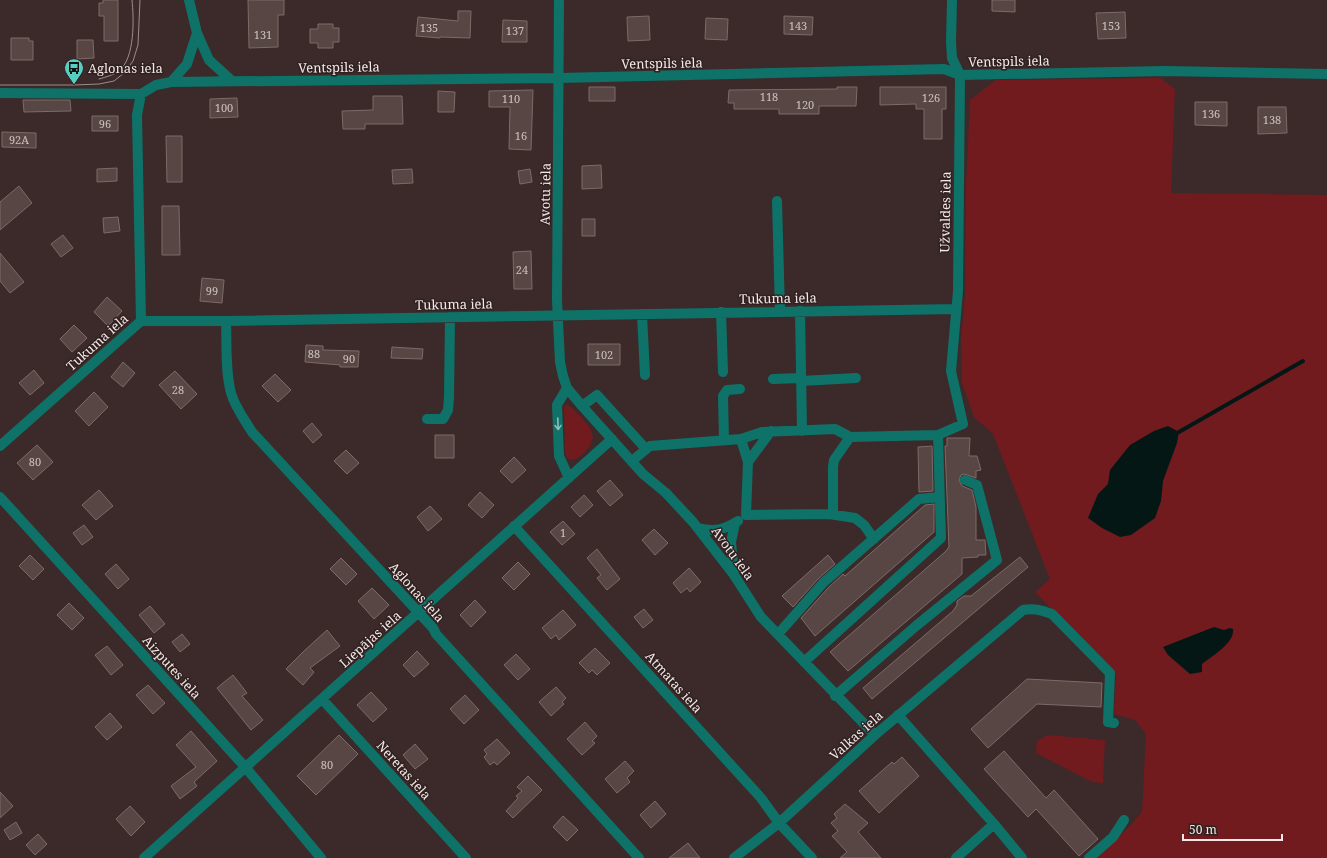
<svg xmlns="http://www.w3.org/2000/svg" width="1327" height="858" viewBox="0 0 1327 858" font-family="'Noto Serif',serif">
	<rect width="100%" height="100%" fill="#3b2a29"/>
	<path fill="#711b1f" d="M 1160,78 L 1175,89 L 1171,193 L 1327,195 L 1327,858 L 1094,858 L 1129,827 L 1142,812 L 1146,734 L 1135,720 L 1114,714 L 1116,674 L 1035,592 L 1050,579 L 993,434 L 974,417 L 962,383 L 961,340 L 965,295 L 966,186 L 970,100 L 996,80 Z
		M 567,404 C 573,408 577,413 581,417 C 593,430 598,438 585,452 C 579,458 570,465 565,454 L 564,407 Z
		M 1047,735 L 1105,740 L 1103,783 L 1092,782 L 1036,753 L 1037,741 Z"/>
	<path fill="#051715" d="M 1168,426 L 1179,432 L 1177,443 L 1163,481 L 1161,501 L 1155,518 L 1131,535 L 1120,537 L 1102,528 L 1088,518 L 1098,494 L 1108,484 L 1110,470 L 1130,445 L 1154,431 Z
		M 1214,627 L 1224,630 L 1230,628 L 1233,629 C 1235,643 1212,656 1202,664 L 1202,672 L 1190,674 L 1168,655 L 1163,647 Z"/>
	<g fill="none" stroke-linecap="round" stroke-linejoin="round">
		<path stroke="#051715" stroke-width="4" d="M 1179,432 L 1303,361"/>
	</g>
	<path fill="#574644" stroke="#7d6a69" d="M 103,0 L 118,0 L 118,41 L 104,41 L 104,16 L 99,16 L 99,3 L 103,3 Z
		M 248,0 L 284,0 L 284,15 L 278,15 L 278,47 L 249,48 Z
		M 992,0 L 1015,0 L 1015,12 L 992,11 Z
		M 458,11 L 471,11 L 470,38 L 440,37 L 440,38 L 416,36 L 418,17 L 458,21 Z
		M 1125,12 L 1126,38 L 1098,39 L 1096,13 Z
		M 649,16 L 650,40 L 628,41 L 627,17 Z
		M 784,16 L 813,17 L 812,35 L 784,34 Z
		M 706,18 L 728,19 L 727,40 L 705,39 Z
		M 503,20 L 527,21 L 527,42 L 502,42 Z
		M 318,24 L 333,24 L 333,28 L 339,28 L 339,42 L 333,42 L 333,48 L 318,48 L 318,43 L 310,43 L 310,29 L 318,29 Z
		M 11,38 L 29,38 L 29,41 L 33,41 L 33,60 L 11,60 Z
		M 77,40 L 93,40 L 94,58 L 77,59 Z
		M 589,87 L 615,87 L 615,101 L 589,101 Z
		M 837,87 L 857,87 L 856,106 L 819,106 L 819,114 L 779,114 L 779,109 L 734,109 L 734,103 L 728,103 L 729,90 L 837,89 Z
		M 880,87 L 946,87 L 946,109 L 942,109 L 942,139 L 924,139 L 924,109 L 916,109 L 916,104 L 880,105 Z
		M 533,90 L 531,150 L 509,149 L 510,107 L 489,107 L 489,91 Z
		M 438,91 L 455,92 L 454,112 L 438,112 Z
		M 373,96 L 402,96 L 403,124 L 365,124 L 365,129 L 343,129 L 342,111 L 373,110 Z
		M 237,98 L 238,117 L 210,118 L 210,99 Z
		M 23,100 L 70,100 L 71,111 L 24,112 Z
		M 1195,102 L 1227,102 L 1227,126 L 1195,125 Z
		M 1258,107 L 1286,107 L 1287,133 L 1258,134 Z
		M 92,116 L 118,116 L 118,131 L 92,131 Z
		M 2,132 L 36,133 L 36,148 L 2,147 Z
		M 166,136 L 182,136 L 182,182 L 167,182 Z
		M 601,165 L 602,188 L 582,189 L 582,166 Z
		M 117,168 L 117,181 L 97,182 L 97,169 Z
		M 412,169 L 413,183 L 393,184 L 392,170 Z
		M 530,169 L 532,182 L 520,184 L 518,171 Z
		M 19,186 L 32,203 L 0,230 L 0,202 Z
		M 162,206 L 179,206 L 180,255 L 162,255 Z
		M 118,217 L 120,231 L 104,233 L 103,218 Z
		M 582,219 L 595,219 L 595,236 L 582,236 Z
		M 63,235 L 73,248 L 61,257 L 51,244 Z
		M 531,251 L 532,289 L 514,289 L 513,252 Z
		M 0,253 L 24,282 L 10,293 L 0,281 Z
		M 202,278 L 224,280 L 222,303 L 200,301 Z
		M 107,297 L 122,311 L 108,326 L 94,312 Z
		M 74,325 L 87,338 L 72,352 L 60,339 Z
		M 588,344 L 620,344 L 620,365 L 588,365 Z
		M 306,345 L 323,346 L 323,350 L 359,351 L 358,367 L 340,367 L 340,365 L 305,362 Z
		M 392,347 L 423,349 L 422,359 L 391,358 Z
		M 123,362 L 135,373 L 123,387 L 111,377 Z
		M 34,370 L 44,383 L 30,395 L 19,383 Z
		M 175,371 L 197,394 L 181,409 L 159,385 Z
		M 275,374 L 291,390 L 278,402 L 262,386 Z
		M 94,392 L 108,407 L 89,426 L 75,411 Z
		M 312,423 L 322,435 L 313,443 L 303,431 Z
		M 435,435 L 454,435 L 454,458 L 435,458 Z
		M 947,438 L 970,438 L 969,456 L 977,456 L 981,470 L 976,471 L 976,478 L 964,474 L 961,475 L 959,480 L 962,486 L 972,490 L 976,507 L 976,540 L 985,540 L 986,555 L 978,555 L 978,557 L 962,558 L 962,574 L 848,671 L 830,652 L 945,552 L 949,547 L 945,446 L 947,446 Z
		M 37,445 L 53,462 L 33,480 L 17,463 Z
		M 932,446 L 933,491 L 919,492 L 918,447 Z
		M 346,450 L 359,463 L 347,474 L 334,461 Z
		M 514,457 L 526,470 L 512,483 L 500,471 Z
		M 610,480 L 623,495 L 610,506 L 597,491 Z
		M 99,490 L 113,506 L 96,520 L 82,505 Z
		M 480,492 L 494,505 L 482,518 L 468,505 Z
		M 584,495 L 593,505 L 580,517 L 571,507 Z
		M 934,504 L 934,532 L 815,636 L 801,618 L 828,588 L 843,574 L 845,576 L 925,505 Z
		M 430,506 L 442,519 L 428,531 L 417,517 Z
		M 563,521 L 575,534 L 562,545 L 550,532 Z
		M 84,525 L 93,537 L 82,545 L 73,533 Z
		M 654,529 L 668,543 L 655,555 L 642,540 Z
		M 597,549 L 620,579 L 607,590 L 597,578 L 601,575 L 587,558 Z
		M 30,555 L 44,569 L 33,580 L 19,566 Z
		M 828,555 L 835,564 L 818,579 L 793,607 L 782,596 Z
		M 1020,557 L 1028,567 L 872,699 L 863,688 L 953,611 L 957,605 L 957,601 L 964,596 L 971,596 Z
		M 341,558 L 357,574 L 346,585 L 330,569 Z
		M 518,562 L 530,574 L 514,590 L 502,578 Z
		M 116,564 L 129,579 L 118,589 L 105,574 Z
		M 689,568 L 701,582 L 690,592 L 687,588 L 681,593 L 673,583 Z
		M 372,588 L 389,605 L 374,619 L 358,601 Z
		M 475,600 L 486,612 L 471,627 L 460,615 Z
		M 69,603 L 84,618 L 72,630 L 57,615 Z
		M 150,606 L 165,624 L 154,633 L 139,615 Z
		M 644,609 L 653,620 L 643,628 L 634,617 Z
		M 563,610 L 576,625 L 559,640 L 556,635 L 551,639 L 542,628 Z
		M 327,630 L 340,646 L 310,668 L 314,672 L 303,685 L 286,669 L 304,651 Z
		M 182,634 L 190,644 L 180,652 L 172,642 Z
		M 107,646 L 123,665 L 111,675 L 95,655 Z
		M 595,648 L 610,663 L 597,675 L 592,670 L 589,673 L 579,663 Z
		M 417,651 L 429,664 L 414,677 L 403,665 Z
		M 516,654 L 530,669 L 518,680 L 504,665 Z
		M 233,675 L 247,693 L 242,696 L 263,720 L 251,730 L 217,688 Z
		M 1027,679 L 1102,683 L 1101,707 L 1037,704 L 988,748 L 971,729 Z
		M 148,685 L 165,703 L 153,714 L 136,695 Z
		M 556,687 L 566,698 L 562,702 L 564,704 L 551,716 L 539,702 Z
		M 371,692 L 387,709 L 373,722 L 357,705 Z
		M 465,695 L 479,710 L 464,724 L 450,709 Z
		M 110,713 L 122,727 L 107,740 L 95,727 Z
		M 585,722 L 597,736 L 592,741 L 595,743 L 582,755 L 567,739 Z
		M 191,731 L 217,761 L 194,782 L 197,786 L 180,799 L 171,786 L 196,767 L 176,745 Z
		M 339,735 L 358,754 L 316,795 L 297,776 Z
		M 497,739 L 510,753 L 497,765 L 494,762 L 490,765 L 484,757 L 487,754 L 484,750 Z
		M 415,744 L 428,759 L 415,769 L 403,755 Z
		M 1004,751 L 1046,798 L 1054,790 L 1098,839 L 1079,856 L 1036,809 L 1028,817 L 984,769 Z
		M 902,757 L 919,776 L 879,813 L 859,791 L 892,762 L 894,764 Z
		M 625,761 L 634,771 L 627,778 L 630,782 L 617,793 L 605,779 Z
		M 528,776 L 542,790 L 513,818 L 506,811 L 518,798 L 516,796 L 522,791 L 517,787 Z
		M 0,792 L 13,806 L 0,818 Z
		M 655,801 L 666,814 L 651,828 L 640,815 Z
		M 845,804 L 868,823 L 858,832 L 881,858 L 840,858 L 847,852 L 832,836 L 838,831 L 831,823 L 837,818 L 834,814 Z
		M 130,806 L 145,822 L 131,836 L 116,819 Z
		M 563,816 L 578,830 L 567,841 L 553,827 Z
		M 16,822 L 22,833 L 10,840 L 4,830 Z
		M 38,834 L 47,844 L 35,855 L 26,845 Z
		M 688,843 L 700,858 L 669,858 Z"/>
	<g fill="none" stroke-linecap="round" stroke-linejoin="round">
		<path stroke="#0e7269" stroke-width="10" d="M 189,0 L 197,33 L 209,60 L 232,81
			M 559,0 L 557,300 L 560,362 L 563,376 L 567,388 L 582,406 L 643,474 L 666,493 L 693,522 L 734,575 L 761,617 L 875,735
			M 171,82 L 187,64 L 197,33
			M 0,93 L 141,94 L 156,85 L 171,82 L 559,78 L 944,69 L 960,75 L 1165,71 L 1327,74
			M 141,94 L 137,115 L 141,321
			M 777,201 L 780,311
			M 800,311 L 802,431
			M 721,312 L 723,372
			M 642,314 L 645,375
			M 226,321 C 227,345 225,370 231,393 C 235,407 244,419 252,432 L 433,628 L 436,634 L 639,858
			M 773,379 L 801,378
			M 801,381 L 856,378
			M 567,388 L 557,405 L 559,456 L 569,478
			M 582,406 L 597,395 L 646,449
			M 427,419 L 443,419 L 448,410 L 449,397 L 450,317
			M 741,439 L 748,462 L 746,515 L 829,514 L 855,518 L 864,525 L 874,539
			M 724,440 L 723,396 L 727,390 L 740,389
			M 0,446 L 141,321 L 226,321 L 956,309
			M 632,461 L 650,446 L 741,439 L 762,432 L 835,429 L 850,437 L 938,435 L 963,424 L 951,371 L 958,291 L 960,75 L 952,58 L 951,42 L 952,0
			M 748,462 L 771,431
			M 0,497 L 246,768 L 321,858
			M 833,514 L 833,467 L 834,460 L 850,437
			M 514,526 L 761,798 L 779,823 L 812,858
			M 698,528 C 714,532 724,530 738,521
			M 734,575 L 731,542 L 735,523
			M 779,633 L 823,583 L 919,499 L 939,497
			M 804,662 L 941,538 L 938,435
			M 835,696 L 916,626 L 997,560 L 977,485 L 965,480
			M 322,699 L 466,858
			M 898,715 L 994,824 L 1022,858
			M 144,858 L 612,439
			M 734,858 L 779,823 L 875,735 L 1023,610 C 1034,608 1041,610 1052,614 L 1110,673 L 1108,722 L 1114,723
			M 956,858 L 994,824
			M 1089,858 L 1113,837 L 1124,820"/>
		<path stroke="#9b8d8c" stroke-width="1" d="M 99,79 C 106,77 114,75 119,71 C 135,58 134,19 132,0
			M 0,85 L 74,85 L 99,84 L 114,81 L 124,73 L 133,61 L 138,45 L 140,0"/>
	</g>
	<defs><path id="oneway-shaft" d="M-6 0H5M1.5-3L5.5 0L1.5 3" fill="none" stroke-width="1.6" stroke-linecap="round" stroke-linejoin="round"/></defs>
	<use stroke="#97b9b5" href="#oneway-shaft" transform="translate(558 424) rotate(88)"/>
	<defs>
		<symbol id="bus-pin" viewBox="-11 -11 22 30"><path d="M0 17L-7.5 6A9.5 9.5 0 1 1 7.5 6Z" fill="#57cec1" stroke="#302120"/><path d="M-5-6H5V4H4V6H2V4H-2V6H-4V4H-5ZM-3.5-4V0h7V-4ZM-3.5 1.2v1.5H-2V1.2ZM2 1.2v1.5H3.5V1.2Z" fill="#111"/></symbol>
	</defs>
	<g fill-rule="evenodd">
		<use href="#bus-pin" x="63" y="57" width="22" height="30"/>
	</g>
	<g text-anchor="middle" stroke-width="3" stroke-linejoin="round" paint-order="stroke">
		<g font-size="11" fill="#ccc0be">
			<text x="798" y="30">143</text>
			<text x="1111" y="30">153</text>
			<text x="429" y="32">135</text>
			<text x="515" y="35">137</text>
			<text x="263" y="39">131</text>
			<text x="769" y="101">118</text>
			<text x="931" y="102">126</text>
			<text x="511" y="103">110</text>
			<text x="805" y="109">120</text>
			<text x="224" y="112">100</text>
			<text x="1211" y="118">136</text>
			<text x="1272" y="124">138</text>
			<text x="105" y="128">96</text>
			<text x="521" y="140">16</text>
			<text x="19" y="144">92A</text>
			<text x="522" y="274">24</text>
			<text x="212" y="295">99</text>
			<text x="314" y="358">88</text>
			<text x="604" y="359">102</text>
			<text x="349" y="363">90</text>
			<text x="178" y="394">28</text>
			<text x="35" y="466">80</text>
			<text x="563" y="537">1</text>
			<text x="327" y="769">80</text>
		</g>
		<g font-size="13" fill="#f3e8e7" stroke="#302120">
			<text transform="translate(1009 61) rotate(-1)" y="5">Ventspils iela</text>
			<text transform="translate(662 63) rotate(-1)" y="5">Ventspils iela</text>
			<text transform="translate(339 67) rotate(-1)" y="5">Ventspils iela</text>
			<text transform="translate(545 194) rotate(-89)" y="5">Avotu iela</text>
			<text transform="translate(945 212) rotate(-89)" y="5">Užvaldes iela</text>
			<text transform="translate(778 298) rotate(-1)" y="5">Tukuma iela</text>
			<text transform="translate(454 304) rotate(-1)" y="5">Tukuma iela</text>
			<text transform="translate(97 342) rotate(-42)" y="5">Tukuma iela</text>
			<text transform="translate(733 553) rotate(54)" y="5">Avotu iela</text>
			<text transform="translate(417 592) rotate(48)" y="5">Aglonas iela</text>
			<text transform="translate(370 639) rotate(-42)" y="5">Liepājas iela</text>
			<text transform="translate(172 667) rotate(48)" y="5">Aizputes iela</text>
			<text transform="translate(674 682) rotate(48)" y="5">Atmatas iela</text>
			<text transform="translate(856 735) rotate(-42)" y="5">Valkas iela</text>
			<text transform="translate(404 770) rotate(48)" y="5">Neretas iela</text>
		</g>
		<g font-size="13" fill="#f3e8e7" stroke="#302120" text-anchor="start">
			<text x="88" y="73">Aglonas iela</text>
		</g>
	</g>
	<path d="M1183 834v6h99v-6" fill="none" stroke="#f3e8e7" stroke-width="2"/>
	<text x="1189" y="834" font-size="12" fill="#f3e8e7" stroke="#302120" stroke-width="3" paint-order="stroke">50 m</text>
</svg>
